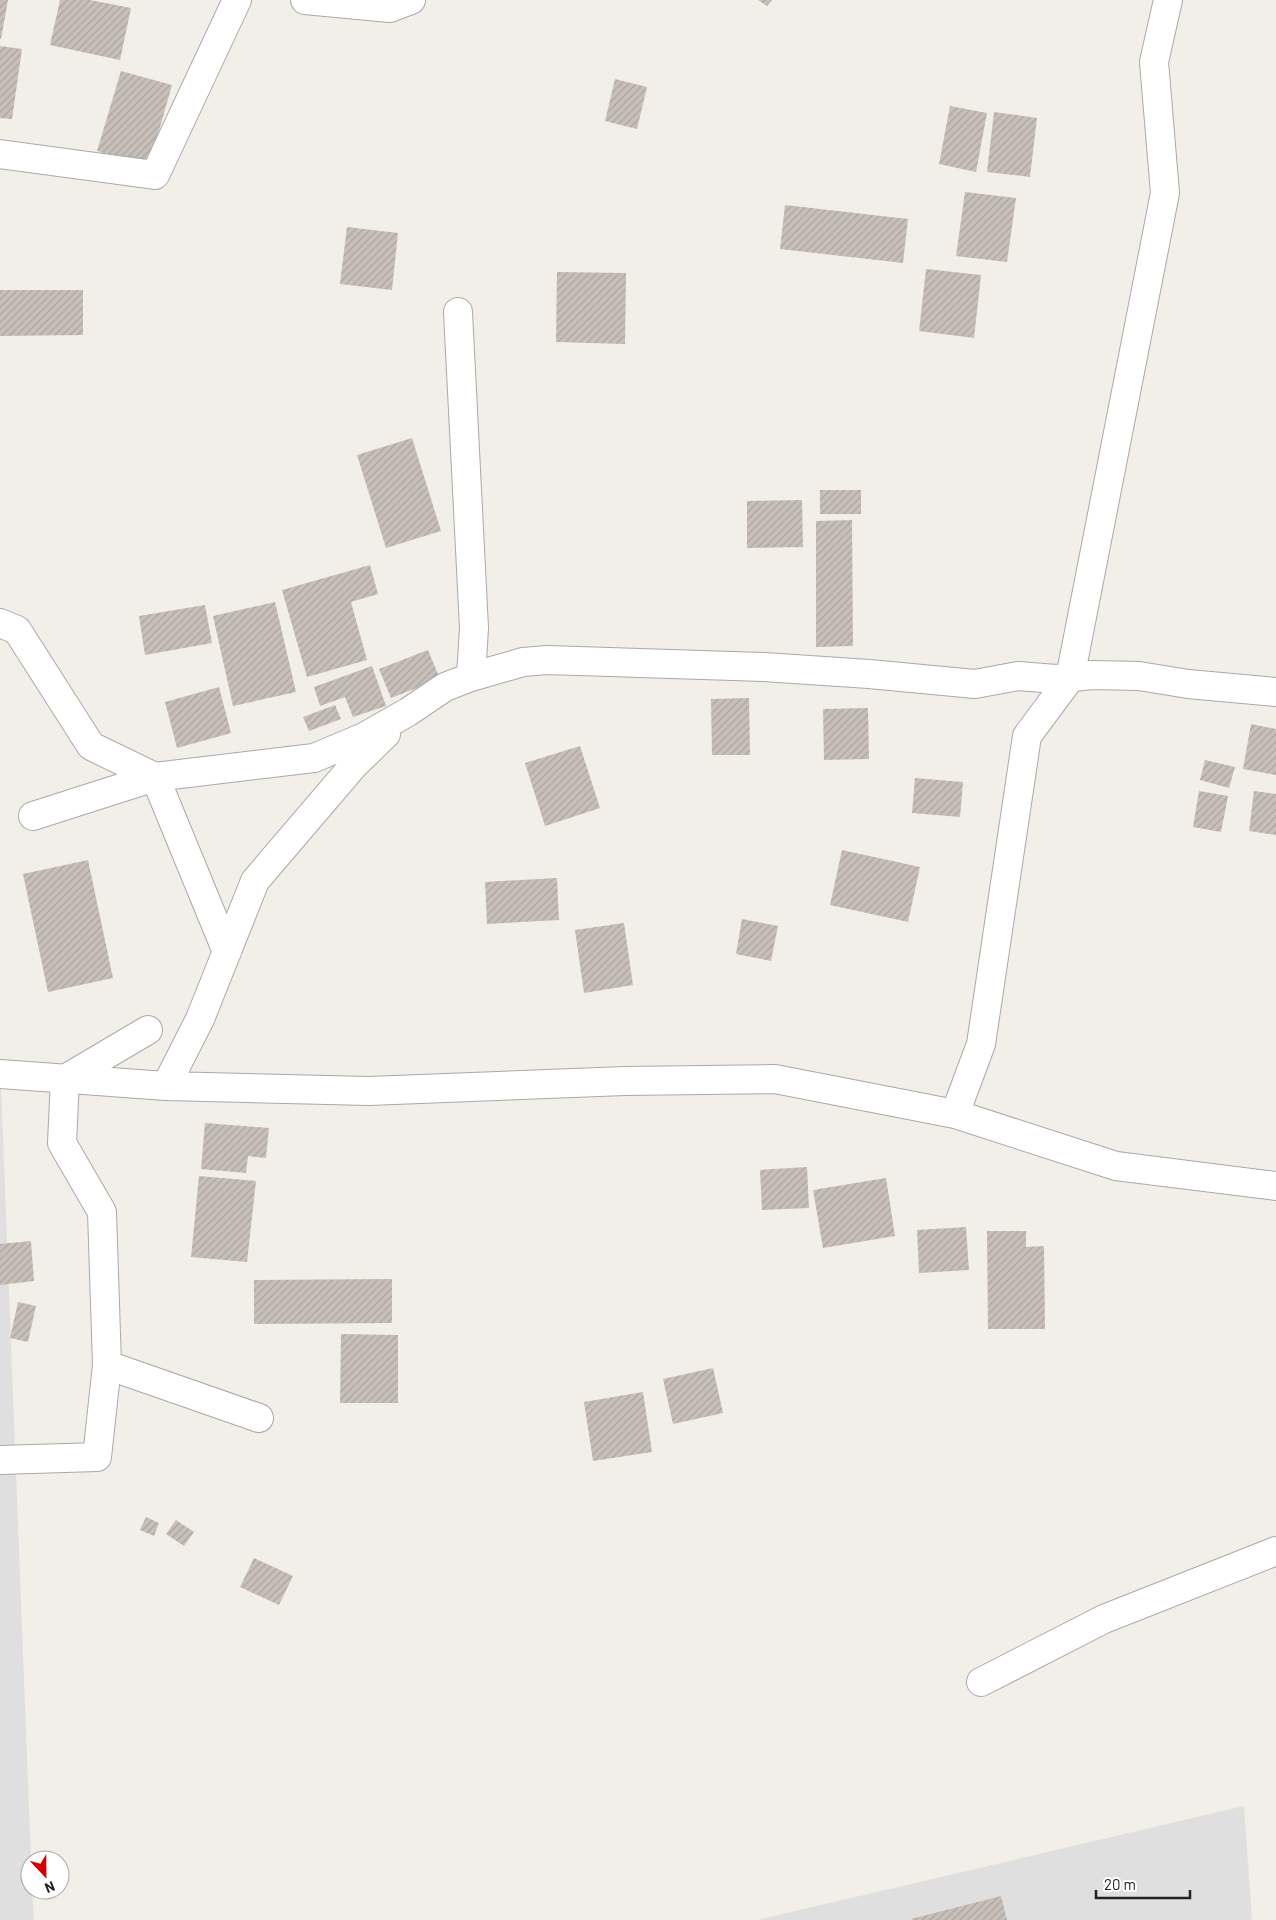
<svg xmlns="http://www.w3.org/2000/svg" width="1276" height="1920" viewBox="0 0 1276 1920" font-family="Barlow,sans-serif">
	<defs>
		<pattern id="building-hatch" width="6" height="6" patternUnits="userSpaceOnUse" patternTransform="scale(1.25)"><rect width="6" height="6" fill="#c7bfb8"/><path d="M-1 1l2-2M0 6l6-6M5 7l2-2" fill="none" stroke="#aba49e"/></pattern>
	</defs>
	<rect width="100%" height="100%" fill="#f2efe9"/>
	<path fill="#e0dfdf" d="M 0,1059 L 31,1860 L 30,1890 L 32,1890 L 34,1920 L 0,1920 Z
		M 1244,1806 L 1252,1920 L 757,1920 Z"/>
	<path fill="url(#building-hatch)" d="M 0,0 L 8,0 L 1,39 L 0,39 Z
		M 60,0 L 90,0 L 131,8 L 120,60 L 50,45 Z
		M 758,0 L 772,0 L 767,6 Z
		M 0,46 L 22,49 L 12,119 L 0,118 Z
		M 121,71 L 172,85 L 149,166 L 97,151 Z
		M 615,79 L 647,87 L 637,129 L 605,121 Z
		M 950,106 L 987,113 L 976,172 L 939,164 Z
		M 994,112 L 1037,118 L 1030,177 L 987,172 Z
		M 965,192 L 1016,198 L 1007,262 L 956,256 Z
		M 785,205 L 908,219 L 903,263 L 780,249 Z
		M 347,227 L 398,233 L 392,290 L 340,284 Z
		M 926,269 L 981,275 L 974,338 L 919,331 Z
		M 557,272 L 626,273 L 625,344 L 556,342 Z
		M 0,290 L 83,290 L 83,335 L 0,336 Z
		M 412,438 L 441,531 L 386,548 L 357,455 Z
		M 820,490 L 861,490 L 861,514 L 820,514 Z
		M 802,500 L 803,547 L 747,548 L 747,501 Z
		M 852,520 L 853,646 L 816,647 L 816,521 Z
		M 370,565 L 378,594 L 351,602 L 367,660 L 307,677 L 282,590 Z
		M 275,602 L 296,692 L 233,706 L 213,616 Z
		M 205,605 L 212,643 L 145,655 L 139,616 Z
		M 428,650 L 440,679 L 391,698 L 379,669 Z
		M 372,666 L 386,706 L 353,717 L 345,697 L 320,706 L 314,687 Z
		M 219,687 L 231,733 L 177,748 L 165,702 Z
		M 749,698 L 750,755 L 712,755 L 711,699 Z
		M 335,705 L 341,719 L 309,731 L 303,717 Z
		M 868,708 L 869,759 L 824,760 L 823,709 Z
		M 1251,724 L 1276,729 L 1276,775 L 1243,769 Z
		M 580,746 L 600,808 L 545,826 L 525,763 Z
		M 1205,760 L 1235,767 L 1229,788 L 1200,780 Z
		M 915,778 L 963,782 L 960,817 L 912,813 Z
		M 1199,791 L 1228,796 L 1221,832 L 1193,827 Z
		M 1254,791 L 1276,794 L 1276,835 L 1249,831 Z
		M 842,850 L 920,867 L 908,922 L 830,905 Z
		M 88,860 L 113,978 L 48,992 L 23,874 Z
		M 557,878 L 559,920 L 487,924 L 485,882 Z
		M 742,919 L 778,926 L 771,961 L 736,954 Z
		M 624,923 L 633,985 L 584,993 L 575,930 Z
		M 205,1123 L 269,1128 L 266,1158 L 248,1156 L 246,1173 L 201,1169 Z
		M 807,1167 L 809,1208 L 762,1210 L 760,1170 Z
		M 199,1176 L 256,1181 L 247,1262 L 191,1257 Z
		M 886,1178 L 895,1236 L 823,1248 L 813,1190 Z
		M 966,1227 L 969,1270 L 919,1273 L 917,1230 Z
		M 987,1231 L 1026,1231 L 1026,1247 L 1044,1246 L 1045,1329 L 988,1329 Z
		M 31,1241 L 34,1281 L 0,1285 L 0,1244 Z
		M 392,1279 L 392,1323 L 254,1324 L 254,1280 Z
		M 18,1302 L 36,1306 L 28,1342 L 10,1338 Z
		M 341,1334 L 398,1335 L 398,1403 L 340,1403 Z
		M 713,1368 L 723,1413 L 673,1424 L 663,1379 Z
		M 643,1392 L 652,1452 L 593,1461 L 584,1402 Z
		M 146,1517 L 159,1523 L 154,1536 L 140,1530 Z
		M 176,1520 L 194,1532 L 184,1546 L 166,1534 Z
		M 254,1558 L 293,1576 L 279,1605 L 240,1587 Z
		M 1001,1896 L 1007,1920 L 912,1920 L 911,1919 Z"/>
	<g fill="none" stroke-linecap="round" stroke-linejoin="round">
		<defs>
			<path id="minor" d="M 305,0 L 390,8 L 411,0
				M 0,154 L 155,175 L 237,0
				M 458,312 L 474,628 L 471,677
				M 0,623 L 17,630 L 91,746 L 155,777 L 227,952
				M 33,816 L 155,777 L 314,758 L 364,737 L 408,712 L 445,687 L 471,677 L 523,662 L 547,660 L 764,667 L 869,674 L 975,684 L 1018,676 L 1056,679 L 1092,675 L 1139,676 L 1188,684 L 1276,692
				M 148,1030 L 65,1079 L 62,1143 L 102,1212 L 107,1365 L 259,1418
				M 0,1074 L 166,1086 L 369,1091 L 625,1081 L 775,1079 L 955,1114 L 1116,1166 L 1276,1186
				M 166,1086 L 200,1019 L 255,881 L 354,765 L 386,734
				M 955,1114 L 981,1044 L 1027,736 L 1070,678 L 1165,193 L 1154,62 L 1168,0
				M 0,1460 L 97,1457 L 107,1365
				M 981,1682 L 1104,1619 L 1276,1551"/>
		</defs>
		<use href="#minor" stroke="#a9a9a9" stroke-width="30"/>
		<use href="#minor" stroke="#fff" stroke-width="28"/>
	</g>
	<g transform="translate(45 1875) rotate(158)"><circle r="24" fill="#ffffff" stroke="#a7a7a7"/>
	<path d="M0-4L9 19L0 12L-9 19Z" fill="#d40000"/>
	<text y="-8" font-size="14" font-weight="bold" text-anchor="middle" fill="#222222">N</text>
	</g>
	<path d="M1096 1890v8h94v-8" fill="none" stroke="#222222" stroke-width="2.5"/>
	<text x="1104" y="1890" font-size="15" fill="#222222" stroke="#ffffff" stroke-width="4" paint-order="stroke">20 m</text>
</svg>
